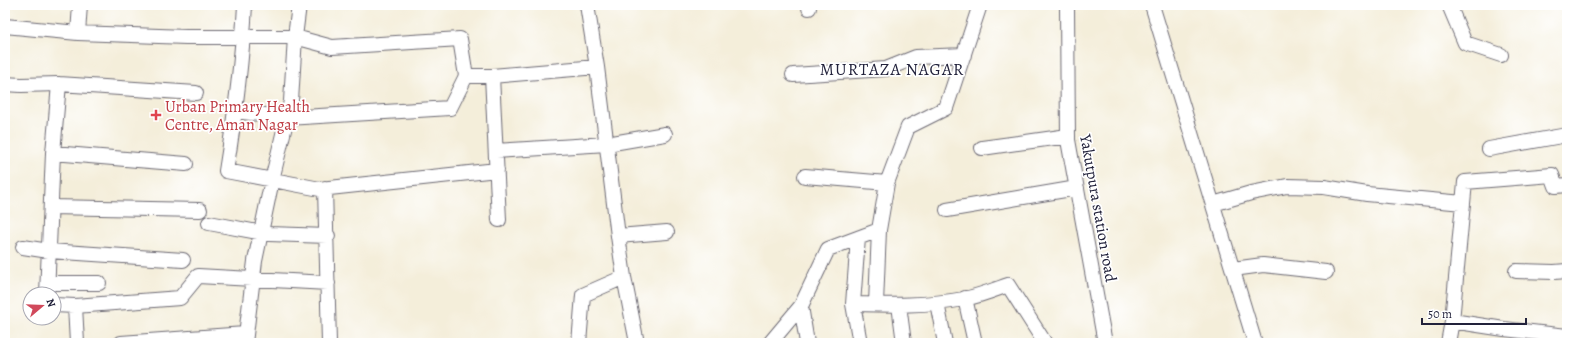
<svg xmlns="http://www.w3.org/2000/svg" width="1572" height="348" viewBox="0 0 1572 348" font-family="Alegreya,serif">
	<rect width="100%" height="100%" fill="#fff"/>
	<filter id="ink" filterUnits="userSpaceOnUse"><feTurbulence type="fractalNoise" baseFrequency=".025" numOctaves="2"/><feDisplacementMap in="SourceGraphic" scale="8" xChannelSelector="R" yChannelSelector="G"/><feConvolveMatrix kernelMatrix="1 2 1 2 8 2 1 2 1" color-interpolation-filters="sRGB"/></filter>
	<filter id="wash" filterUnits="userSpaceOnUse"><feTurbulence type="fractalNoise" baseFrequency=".012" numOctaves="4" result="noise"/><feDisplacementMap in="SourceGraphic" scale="16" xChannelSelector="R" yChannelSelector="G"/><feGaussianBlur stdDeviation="0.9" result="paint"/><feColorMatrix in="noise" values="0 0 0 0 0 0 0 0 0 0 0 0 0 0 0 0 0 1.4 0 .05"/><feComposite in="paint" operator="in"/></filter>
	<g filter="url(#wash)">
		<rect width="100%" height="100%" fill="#f4eeda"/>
	</g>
	<g filter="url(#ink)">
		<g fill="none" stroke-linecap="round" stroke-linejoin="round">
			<defs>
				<path id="minor" d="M 245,5 C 242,61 235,116 226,171 L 320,189 L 497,170
					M 587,5 L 597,67 L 618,236 L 624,277 L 637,343
					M 809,5 L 809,8
					M 1067,5 L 1068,140 L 1105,343
					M 1152,5 L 1255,343
					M 1449,5 L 1465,43 L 1501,55
					M 5,26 L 78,33 L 186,37 L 295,37 L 332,47 L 460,39 L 466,76 L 492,76 L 597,67
					M 78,33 L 80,5
					M 793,75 L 886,69 L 916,57 L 964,55
					M 492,76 L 499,220
					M 5,84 L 21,85 L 59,84 L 196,93
					M 236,111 L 287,118 L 450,108 L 466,76
					M 982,148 L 1068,136
					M 1489,149 L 1567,135
					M 496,151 L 607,144 L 665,134
					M 53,153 L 186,164
					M 805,176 L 887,183
					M 325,188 L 329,343
					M 1213,204 L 1251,193 L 1287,186 L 1324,187 L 1367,194 L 1463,203
					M 51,207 L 200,210
					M 947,210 L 1077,188
					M 209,223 L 269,234 L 328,236
					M 618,236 L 667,232
					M 858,238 L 853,304 L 860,343
					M 23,247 L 49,251 L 183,260
					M 1233,269 L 1263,265 L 1326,272
					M 1516,271 L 1554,272 L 1567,271
					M 48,283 L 99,283
					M 47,294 L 53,153 L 59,84
					M 965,298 L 975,343
					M 937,303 L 945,343
					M 853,304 C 891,305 927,306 964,299 C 979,296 994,290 1008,285 L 1045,343
					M 876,304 L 879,230
					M 54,305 L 75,306 L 180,298 L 198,276 L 328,283
					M 899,305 L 904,343
					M 75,306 L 77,343
					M 801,306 L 807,343
					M 1452,321 L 1504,329 L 1567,336
					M 121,343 L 245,334
					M 245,343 L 255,261 L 272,180 L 291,101 L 295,37 L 299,5
					M 579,343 L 583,295 L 624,277
					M 770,343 L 801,306 L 828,249 L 879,230 L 887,183 L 908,127 L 946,108 L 980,5
					M 1448,343 L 1452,321 L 1465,182 L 1552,175 L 1556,186 L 1567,185"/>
			</defs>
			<use href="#minor" stroke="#6c6973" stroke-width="16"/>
			<use href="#minor" stroke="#fff" stroke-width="14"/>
		</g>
	</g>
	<path fill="#e0444e" stroke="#fff" stroke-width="1.5" d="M154 109h4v4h4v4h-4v4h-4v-4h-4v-4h4z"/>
	<g text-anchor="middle" stroke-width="3.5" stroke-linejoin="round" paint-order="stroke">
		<g font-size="16" fill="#be3a42" stroke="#fff" text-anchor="start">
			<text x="165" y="112">Urban Primary Health<tspan x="165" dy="18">Centre, Aman Nagar</tspan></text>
		</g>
		<g font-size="16" fill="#22223b" stroke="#fff">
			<text transform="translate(1099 208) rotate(80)" y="6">Yakutpura station road</text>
		</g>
		<g font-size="17" letter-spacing="1" fill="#22223b" stroke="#fff">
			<text x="892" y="75">MURTAZA NAGAR</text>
		</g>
	</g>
	<rect width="1572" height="348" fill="none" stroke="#fff" stroke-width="20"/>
	<g transform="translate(42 306) rotate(71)"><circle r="19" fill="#ffffff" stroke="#a7a7b1"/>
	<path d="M0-3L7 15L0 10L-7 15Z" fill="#d1495b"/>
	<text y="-6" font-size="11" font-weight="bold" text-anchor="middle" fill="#22223b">N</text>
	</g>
	<path d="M1422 318v6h104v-6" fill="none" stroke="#22223b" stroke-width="2"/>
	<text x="1428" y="318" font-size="12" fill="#22223b" stroke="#ffffff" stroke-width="3" paint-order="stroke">50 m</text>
</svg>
